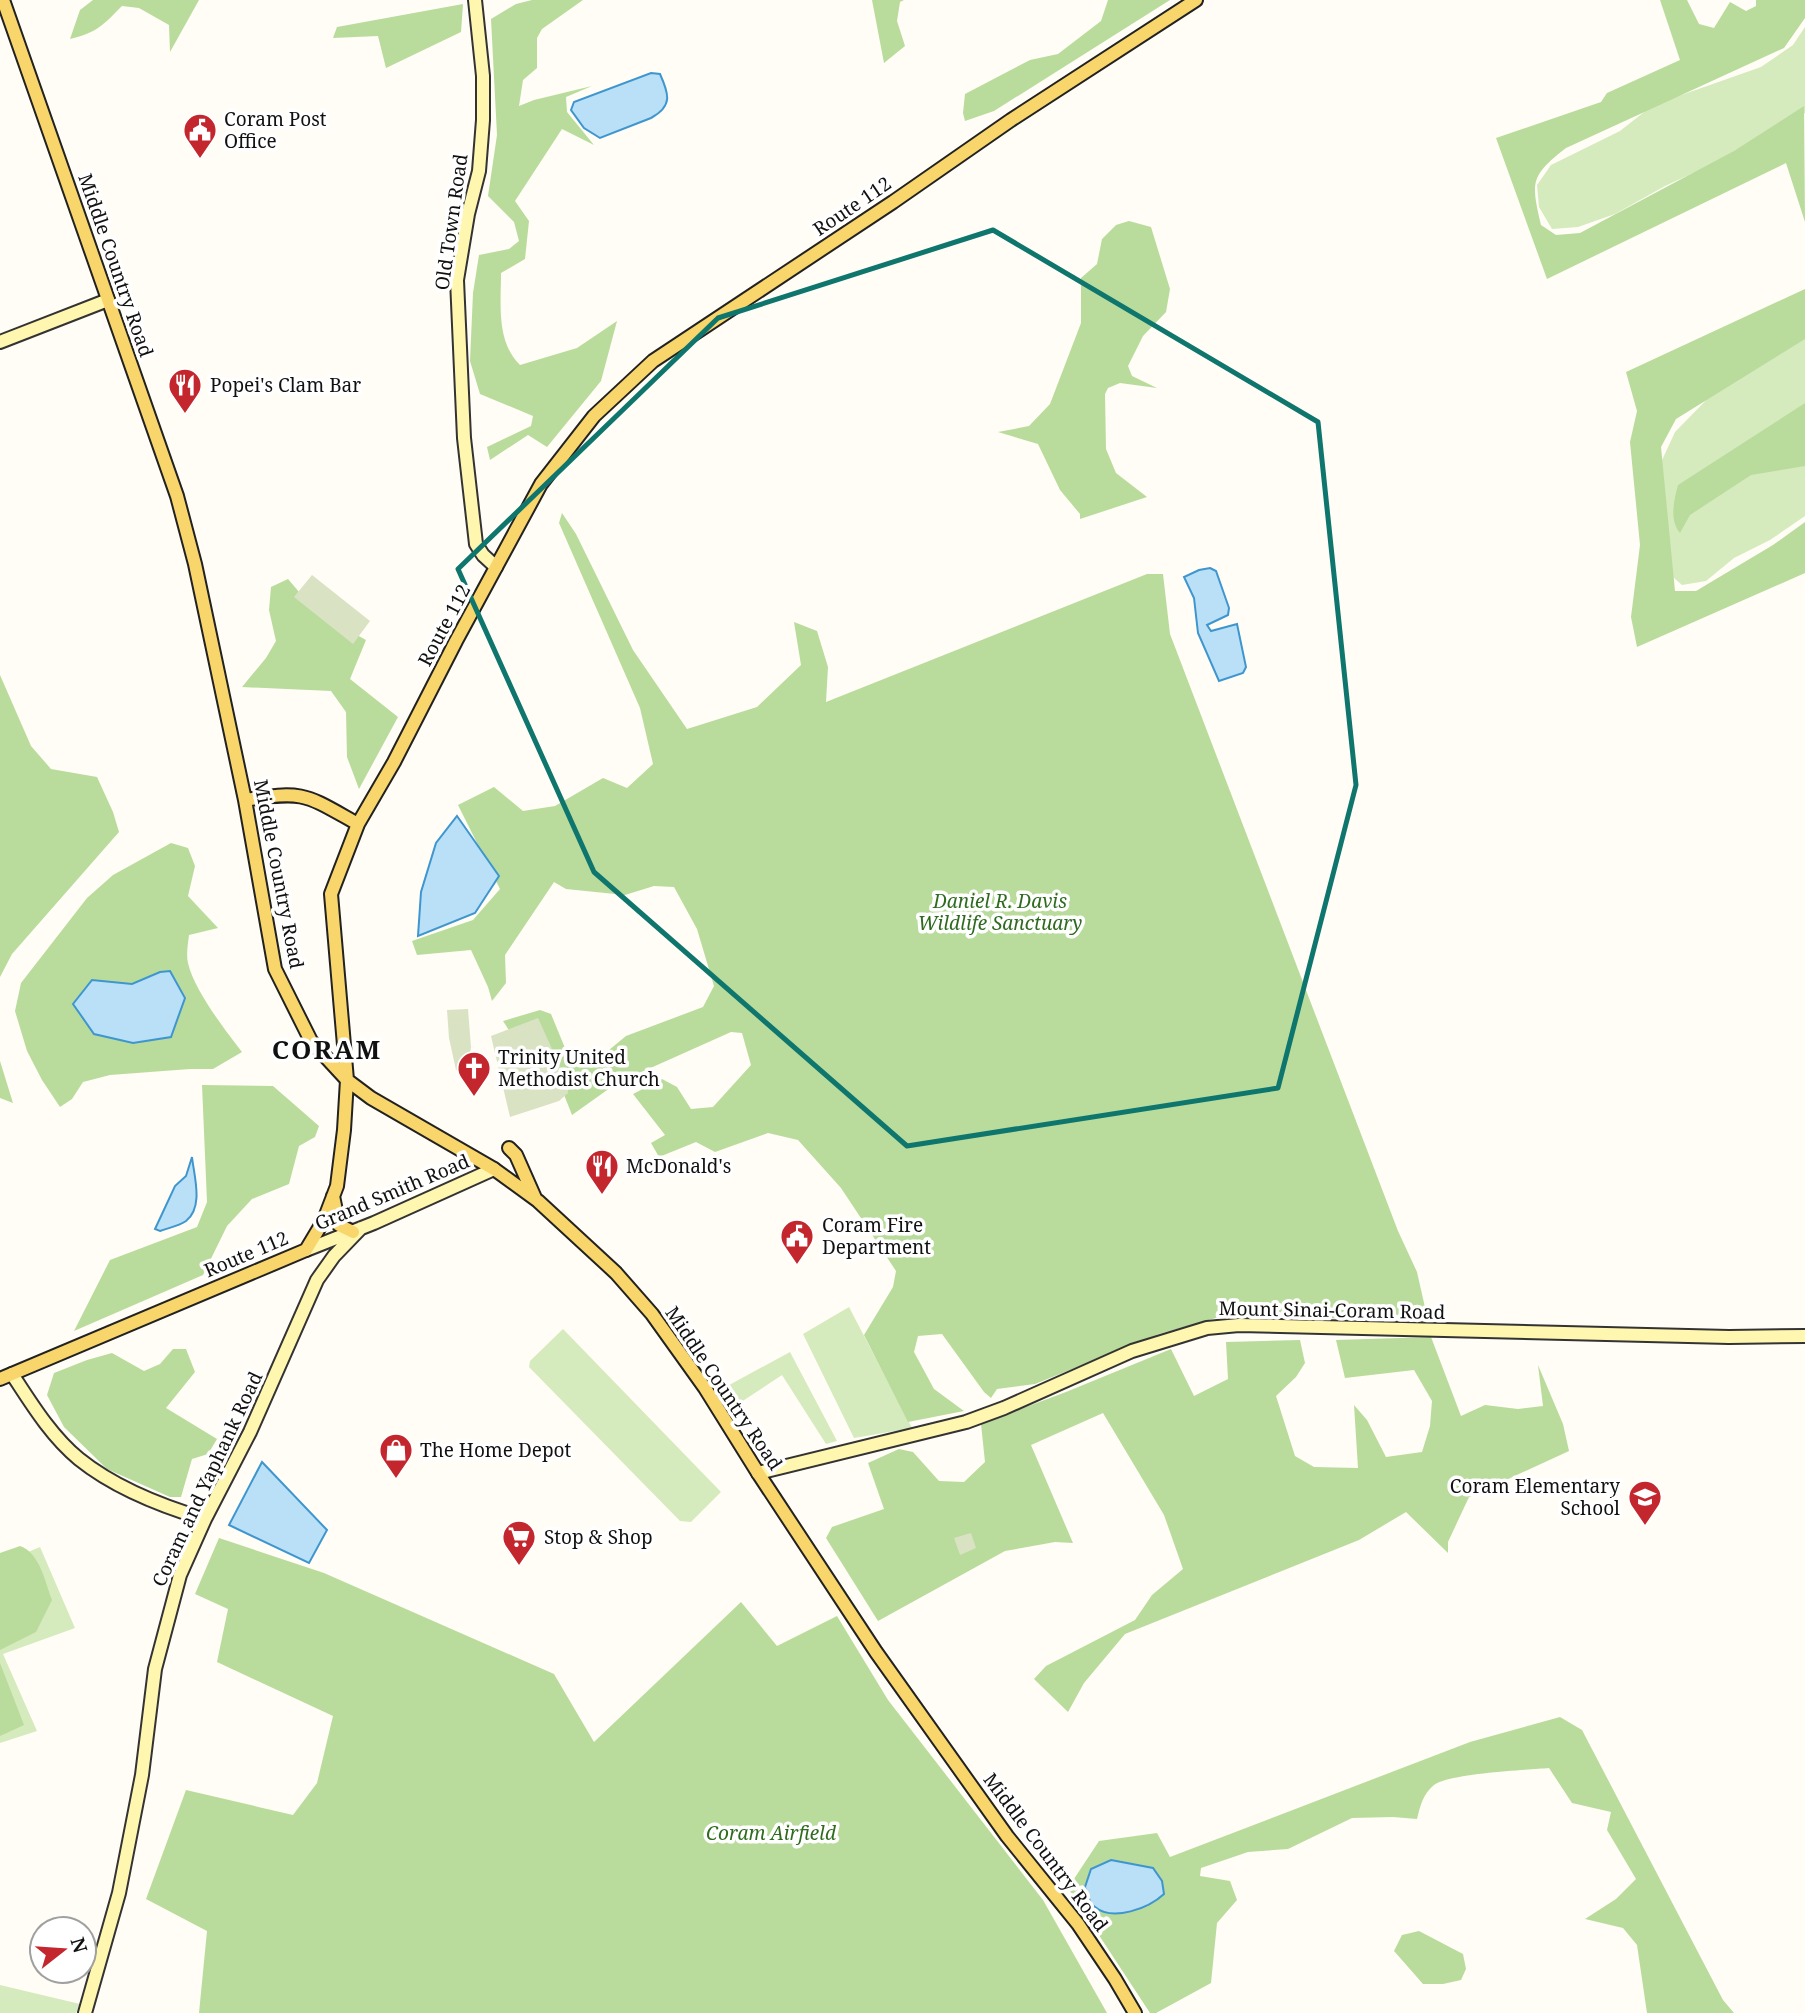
<svg xmlns="http://www.w3.org/2000/svg" width="1805" height="2013" viewBox="0 0 1805 2013" font-family="'Noto Serif',serif">
	<rect width="100%" height="100%" fill="#fffdf5"/>
	<path fill="#d5ebbd" d="M 1805,27 L 1805,113 L 1765,140 L 1665,186 L 1615,214 L 1578,227 L 1552,229 L 1539,207 L 1537,185 L 1551,165 L 1620,131 L 1653,105 L 1761,67 L 1793,45 Z
		M 1805,327 L 1805,516 L 1770,540 L 1734,558 L 1706,581 L 1682,585 L 1665,570 L 1652,482 L 1675,432 L 1720,386 Z
		M 849,1307 L 912,1428 L 854,1438 L 803,1334 Z
		M 563,1329 L 721,1492 L 691,1522 L 680,1521 L 529,1367 L 530,1361 Z
		M 790,1352 L 837,1441 L 826,1444 L 782,1375 L 732,1408 L 720,1390 Z
		M 40,1547 L 75,1628 L 3,1654 L 37,1731 L 0,1743 L 0,1564 Z
		M 0,1985 L 80,2004 L 76,2013 L 0,2013 Z"/>
	<path fill="#b9dc9c" fill-rule="evenodd" d="M 93,0 L 199,0 L 170,52 L 169,25 L 139,8 L 122,6 C 104,24 97,33 70,39 L 80,10 Z
		M 532,0 L 583,0 L 542,29 L 537,38 L 537,68 L 523,80 L 519,106 L 534,100 L 592,86 L 566,97 L 567,112 L 594,145 L 562,129 L 515,201 L 529,221 L 525,259 L 501,273 C 501,304 496,342 520,365 L 577,348 L 617,321 L 601,381 L 547,447 L 528,435 L 490,460 L 487,447 L 531,426 L 533,416 L 480,394 L 470,361 L 473,293 L 479,255 L 509,249 L 519,241 L 514,222 L 488,196 L 497,135 L 491,19 L 516,4 Z
		M 872,0 L 904,0 L 900,2 L 897,21 L 905,46 L 884,63 Z
		M 1108,0 L 1170,0 L 994,111 L 965,121 L 963,113 L 965,94 L 1030,60 L 1058,54 L 1101,21 Z
		M 1660,0 L 1687,0 L 1699,24 L 1714,28 L 1730,2 L 1746,11 L 1756,6 L 1756,0 L 1805,0 L 1805,18 L 1784,48 L 1566,148 C 1530,176 1531,182 1541,225 L 1556,235 L 1580,233 L 1734,151 L 1804,106 L 1805,222 L 1786,163 L 1547,279 L 1496,138 L 1601,102 L 1607,93 L 1680,60 Z
		M 463,4 L 461,32 L 386,68 L 378,36 L 333,38 L 337,27 Z
		M 1129,221 L 1151,227 L 1170,289 L 1166,312 L 1143,336 L 1128,366 L 1132,376 L 1157,388 L 1120,383 L 1108,388 L 1105,394 L 1106,449 L 1116,473 L 1147,497 L 1080,519 L 1080,514 L 1060,490 L 1038,444 L 998,432 L 1029,426 L 1050,404 L 1081,323 L 1081,278 L 1097,264 L 1102,239 L 1116,225 Z
		M 1805,289 L 1805,339 L 1676,419 L 1661,447 L 1675,591 L 1696,591 L 1773,545 L 1805,522 L 1805,573 L 1637,647 L 1631,617 L 1640,545 L 1630,442 L 1637,411 L 1626,372 Z
		M 1805,403 L 1805,466 L 1751,475 L 1690,515 L 1680,533 C 1669,520 1674,500 1678,485 Z
		M 562,513 L 576,534 L 633,650 L 687,729 L 757,707 L 801,665 L 794,622 L 817,631 L 828,667 L 826,702 L 1147,574 L 1163,574 L 1170,634 L 1398,1231 L 1417,1272 L 1429,1325 L 1399,1321 L 1230,1314 L 1159,1334 L 1035,1384 L 997,1389 L 991,1398 L 984,1392 L 942,1334 L 918,1336 L 914,1352 L 934,1389 L 964,1411 L 908,1422 L 864,1335 L 893,1287 L 896,1271 L 841,1188 L 798,1140 L 768,1133 L 715,1152 L 696,1142 L 659,1157 L 651,1143 L 665,1135 L 633,1094 L 662,1079 L 677,1087 L 691,1109 L 713,1107 L 751,1065 L 742,1033 L 731,1032 L 617,1083 L 572,1115 L 544,1044 L 514,1038 L 503,1021 L 540,1010 L 551,1014 L 565,1048 L 585,1063 L 598,1059 L 626,1036 L 703,1007 L 714,986 L 697,929 L 674,887 L 654,886 L 625,895 L 566,889 L 554,882 L 505,955 L 506,983 L 492,1001 L 488,987 L 471,950 L 417,955 L 412,941 L 473,920 L 500,889 L 458,805 L 494,787 L 523,811 L 555,806 L 603,778 L 627,788 L 653,764 L 640,708 L 559,523 Z
		M 288,579 L 317,613 L 366,640 L 350,679 L 398,717 L 359,789 L 347,757 L 346,712 L 331,691 L 242,687 L 266,658 L 276,641 L 269,610 L 271,587 Z
		M 0,675 L 31,746 L 51,769 L 97,777 L 113,812 L 119,832 L 12,954 L 0,977 Z
		M 171,843 L 188,848 L 195,866 L 188,896 L 218,928 L 189,935 C 188,943 186,955 188,963 C 194,990 225,1030 242,1052 L 213,1069 L 190,1069 L 110,1075 L 83,1082 L 72,1099 L 60,1107 L 42,1080 L 27,1051 L 15,1011 L 21,983 L 87,898 L 113,875 ZM 92,980 L 132,984 L 73,1004 Z
		M 0,1061 L 13,1103 L 0,1098 Z
		M 202,1085 L 273,1086 L 319,1126 L 315,1137 L 299,1146 L 289,1184 L 252,1199 L 227,1226 L 203,1275 L 74,1331 L 110,1260 L 197,1227 L 207,1202 Z
		M 1431,1337 L 1461,1416 L 1485,1405 L 1518,1409 L 1543,1406 L 1538,1365 L 1563,1424 L 1569,1451 L 1469,1497 L 1448,1542 L 1448,1553 L 1406,1512 L 1359,1540 L 1125,1634 L 1084,1683 L 1068,1712 L 1034,1679 L 1046,1666 L 1135,1620 L 1152,1595 L 1183,1569 L 1164,1515 L 1103,1413 L 1031,1445 L 1073,1543 L 1055,1542 L 1005,1551 L 878,1621 L 826,1538 L 832,1527 L 884,1509 L 868,1463 L 899,1449 L 913,1452 L 939,1481 L 964,1482 L 985,1462 L 981,1424 L 1066,1392 L 1171,1349 L 1194,1396 L 1228,1379 L 1226,1342 L 1300,1340 L 1305,1363 L 1296,1377 L 1276,1396 L 1295,1456 L 1314,1467 L 1358,1468 L 1354,1405 L 1367,1420 L 1386,1457 L 1422,1452 L 1430,1426 L 1432,1401 L 1414,1370 L 1345,1378 L 1336,1340 Z
		M 173,1349 L 186,1349 L 195,1372 L 166,1408 L 217,1439 L 208,1454 L 192,1459 L 181,1497 L 170,1497 L 107,1469 L 64,1427 L 47,1395 L 54,1373 L 87,1360 L 112,1353 L 144,1371 L 160,1364 Z
		M 219,1538 L 324,1573 L 554,1674 L 594,1742 L 741,1602 L 777,1646 L 837,1616 L 888,1700 L 1043,1900 L 1107,2013 L 199,2013 L 207,1931 L 146,1899 L 186,1790 L 293,1815 L 317,1783 L 333,1716 L 217,1662 L 228,1609 L 195,1594 Z
		M 20,1546 C 40,1553 45,1582 52,1600 L 36,1632 L 0,1650 L 0,1553 Z
		M 0,1663 L 24,1725 L 0,1736 Z
		M 1560,1717 L 1582,1730 L 1723,2000 L 1734,2013 L 1647,2013 L 1637,1945 L 1623,1928 L 1585,1919 L 1616,1899 L 1636,1879 L 1607,1830 L 1611,1812 L 1572,1803 L 1549,1768 C 1526,1770 1450,1773 1434,1785 C 1423,1794 1420,1806 1417,1819 L 1393,1817 L 1352,1818 L 1288,1849 L 1248,1852 L 1201,1868 L 1200,1876 L 1230,1881 L 1237,1900 L 1217,1923 L 1211,1983 L 1156,2013 L 1150,2013 L 1068,1888 L 1099,1841 L 1157,1833 L 1170,1857 L 1470,1742 Z
		M 1419,1931 L 1463,1954 L 1466,1969 L 1461,1980 L 1443,1984 L 1423,1984 L 1394,1951 L 1402,1935 Z"/>
	<path fill="#d9e3c4" d="M 312,575 L 370,621 L 353,644 L 294,597 Z
		M 468,1009 L 471,1047 L 468,1070 L 456,1070 L 449,1038 L 447,1010 Z
		M 538,1018 L 567,1082 L 568,1093 L 559,1101 L 510,1117 L 491,1036 Z
		M 971,1533 L 976,1548 L 960,1555 L 954,1538 Z"/>
	<path fill="#b9e0f7" stroke="#3f96cf" stroke-width="2" d="M 651,73 L 660,74 C 669,94 673,106 651,118 L 600,138 L 584,128 L 571,110 L 574,102 Z
		M 1210,568 L 1216,571 L 1229,608 L 1228,615 L 1207,625 L 1211,631 L 1237,624 L 1246,667 L 1243,673 L 1219,681 L 1198,633 L 1194,598 L 1184,577 L 1199,570 Z
		M 457,816 L 499,876 L 475,913 L 418,936 L 421,892 L 436,843 Z
		M 170,971 L 185,998 L 171,1037 L 133,1043 L 94,1034 L 73,1004 L 92,980 L 132,984 L 160,972 Z
		M 192,1157 C 194,1176 204,1207 186,1221 C 179,1226 168,1228 160,1231 L 155,1229 L 175,1186 L 186,1176 Z
		M 262,1462 L 327,1530 L 309,1563 L 229,1525 Z
		M 1111,1860 L 1153,1868 L 1162,1881 L 1164,1894 C 1149,1908 1113,1922 1095,1907 C 1089,1903 1087,1894 1085,1887 L 1091,1869 Z"/>
	<g fill="none" stroke-linecap="round" stroke-linejoin="round">
		<defs>
			<path id="secondary" d="M 475,0 L 483,76 L 483,120 L 479,171 L 468,214 L 457,280 L 464,438 L 476,544 L 483,555 L 496,567
				M 0,342 L 108,300
				M 306,1250 L 374,1223 L 494,1169
				M 12,1374 C 31,1403 51,1436 79,1459 C 115,1488 161,1506 205,1519
				M 758,1473 L 966,1422 L 1004,1408 L 1132,1351 L 1207,1328 L 1239,1325 L 1729,1337 L 1805,1336
				M 85,2013 L 119,1893 L 142,1775 L 155,1669 L 180,1575 L 205,1519 L 250,1432 L 317,1280 L 334,1256 L 361,1228"/>
			<path id="primary" d="M 3,0 L 177,496 L 195,564 L 245,800 L 275,969 L 311,1041 L 347,1080 L 371,1098 L 494,1169 L 538,1201 L 616,1273 L 652,1314 L 705,1388 L 758,1473 L 876,1652 L 1007,1836 L 1078,1924 L 1115,1979 L 1135,2013
				M 245,800 C 305,790 306,795 358,824
				M 509,1148 L 516,1155 L 535,1198
				M 333,1196 L 339,1225 L 353,1232
				M 0,1379 L 306,1250 L 324,1220 L 337,1186 L 344,1130 L 347,1080 L 331,894 L 358,824 L 394,762 L 456,641 L 541,484 L 594,416 L 653,361 L 893,202 L 1011,120 L 1196,0"/>
		</defs>
		<use href="#secondary" stroke="#333" stroke-width="16"/>
		<use href="#primary" stroke="#222" stroke-width="16"/>
		<use href="#secondary" stroke="#fff6b0" stroke-width="12"/>
		<use href="#primary" stroke="#f9d66b" stroke-width="12"/>
	</g>
	<path fill="none" stroke="#0f766e" stroke-width="5" stroke-linejoin="round" d="M 993,230 L 1318,422 L 1356,785 L 1278,1088 L 907,1146 L 594,872 L 458,569 L 718,318 Z"/>
	<defs>
		<symbol id="civic-pin" viewBox="-11 -11 22 30"><path d="M0 17L-7.5 6A9.5 9.5 0 1 1 7.5 6Z" fill="#c4262e" stroke="#fff"/><path d="M-.6-6.5H3V-4.5H.6V-3L4-1V1h2V6H-6V1h2V-1L-.6-3ZM-1.2 2.5V6h2.4V2.5Z" fill="#fff"/></symbol>
		<symbol id="restaurant-pin" viewBox="-11 -11 22 30"><path d="M0 17L-7.5 6A9.5 9.5 0 1 1 7.5 6Z" fill="#c4262e" stroke="#fff"/><path d="M-5-6h1v4h1v-4h1v4h1v-4h1v5L-1.5 .5V6h-2V.5L-5-1ZM5-6V6H3V1.5H1.5Q1.5-4 5-6Z" fill="#fff"/></symbol>
		<symbol id="church-pin" viewBox="-11 -11 22 30"><path d="M0 17L-7.5 6A9.5 9.5 0 1 1 7.5 6Z" fill="#c4262e" stroke="#fff"/><path d="M-1.2-6h2.4v3.5h3.3v2.4h-3.3V6h-2.4V-.1h-3.3v-2.4h3.3Z" fill="#fff"/></symbol>
		<symbol id="shop-pin" viewBox="-11 -11 22 30"><path d="M0 17L-7.5 6A9.5 9.5 0 1 1 7.5 6Z" fill="#c4262e" stroke="#fff"/><path d="M-5-2.5h2.3a2.7 3.5 0 0 1 5.4 0H5L5.5 6h-11ZM-1.5-2.5h3a1.5 2.3 0 0 0-3 0Z" fill="#fff"/></symbol>
		<symbol id="school-pin" viewBox="-11 -11 22 30"><path d="M0 17L-7.5 6A9.5 9.5 0 1 1 7.5 6Z" fill="#c4262e" stroke="#fff"/><path d="M0-5L7-2L0 1L-7-2ZM-4 1L0 2.5L4 1V4Q0 6-4 4Z" fill="#fff"/></symbol>
		<symbol id="supermarket-pin" viewBox="-11 -11 22 30"><path d="M0 17L-7.5 6A9.5 9.5 0 1 1 7.5 6Z" fill="#c4262e" stroke="#fff"/><path d="M-6-5.5h2.5l.6 2H6L4.5 2H-2.5L-4.4-4H-6ZM-1.5 3.2a1.3 1.3 0 1 0 .1 0ZM3 3.2a1.3 1.3 0 1 0 .1 0Z" fill="#fff"/></symbol>
	</defs>
	<g fill-rule="evenodd">
		<use href="#civic-pin" x="181" y="111" width="38" height="52"/>
		<use href="#restaurant-pin" x="166" y="366" width="38" height="52"/>
		<use href="#church-pin" x="455" y="1049" width="38" height="52"/>
		<use href="#restaurant-pin" x="583" y="1147" width="38" height="52"/>
		<use href="#civic-pin" x="778" y="1217" width="38" height="52"/>
		<use href="#shop-pin" x="377" y="1431" width="38" height="52"/>
		<use href="#school-pin" x="1626" y="1478" width="38" height="52"/>
		<use href="#supermarket-pin" x="500" y="1518" width="38" height="52"/>
	</g>
	<g text-anchor="middle" stroke-width="7" stroke-linejoin="round" paint-order="stroke">
		<g font-size="19" fill="#111" stroke="#fff" text-anchor="start">
			<text x="224" y="126">Coram Post<tspan x="224" dy="22">Office</tspan></text>
			<text x="210" y="392">Popei's Clam Bar</text>
			<text x="498" y="1064">Trinity United<tspan x="498" dy="22">Methodist Church</tspan></text>
			<text x="626" y="1173">McDonald's</text>
			<text x="822" y="1232">Coram Fire<tspan x="822" dy="22">Department</tspan></text>
			<text x="420" y="1457">The Home Depot</text>
			<text x="1620" y="1493" text-anchor="end">Coram Elementary<tspan x="1620" dy="22">School</tspan></text>
			<text x="544" y="1544">Stop &amp; Shop</text>
		</g>
		<g font-size="19" fill="#111" stroke="#fff">
			<text transform="translate(852 206) rotate(-34)" y="7">Route 112</text>
			<text transform="translate(451 222) rotate(-82)" y="7">Old Town Road</text>
			<text transform="translate(116 265) rotate(71)" y="7">Middle Country Road</text>
			<text transform="translate(444 625) rotate(-62)" y="7">Route 112</text>
			<text transform="translate(279 874) rotate(79)" y="7">Middle Country Road</text>
			<text transform="translate(392 1192) rotate(-23)" y="7">Grand Smith Road</text>
			<text transform="translate(246 1254) rotate(-23)" y="7">Route 112</text>
			<text transform="translate(1332 1310) rotate(1)" y="7">Mount Sinai-Coram Road</text>
			<text transform="translate(724 1388) rotate(56)" y="7">Middle Country Road</text>
			<text transform="translate(207 1479) rotate(-65)" y="7">Coram and Yaphank Road</text>
			<text transform="translate(1046 1852) rotate(53)" y="7">Middle Country Road</text>
		</g>
		<g font-size="19" font-style="italic" fill="#2f6b1f" stroke="#fff">
			<text x="1000" y="908">Daniel R. Davis<tspan x="1000" dy="22">Wildlife Sanctuary</tspan></text>
			<text x="771" y="1840">Coram Airfield</text>
		</g>
		<g font-size="26" font-weight="bold" letter-spacing="2" fill="#111" stroke="#fff">
			<text x="327" y="1059">CORAM</text>
		</g>
	</g>
	<g transform="translate(63 1950) rotate(73)"><circle r="33" fill="#ffffff" stroke="#a0a0a0" stroke-width="2"/>
	<path d="M0-5L12 26L0 18L-12 26Z" fill="#c4262e"/>
	<text y="-10" font-size="19" font-weight="bold" text-anchor="middle" fill="#111111">N</text>
	</g>
</svg>
